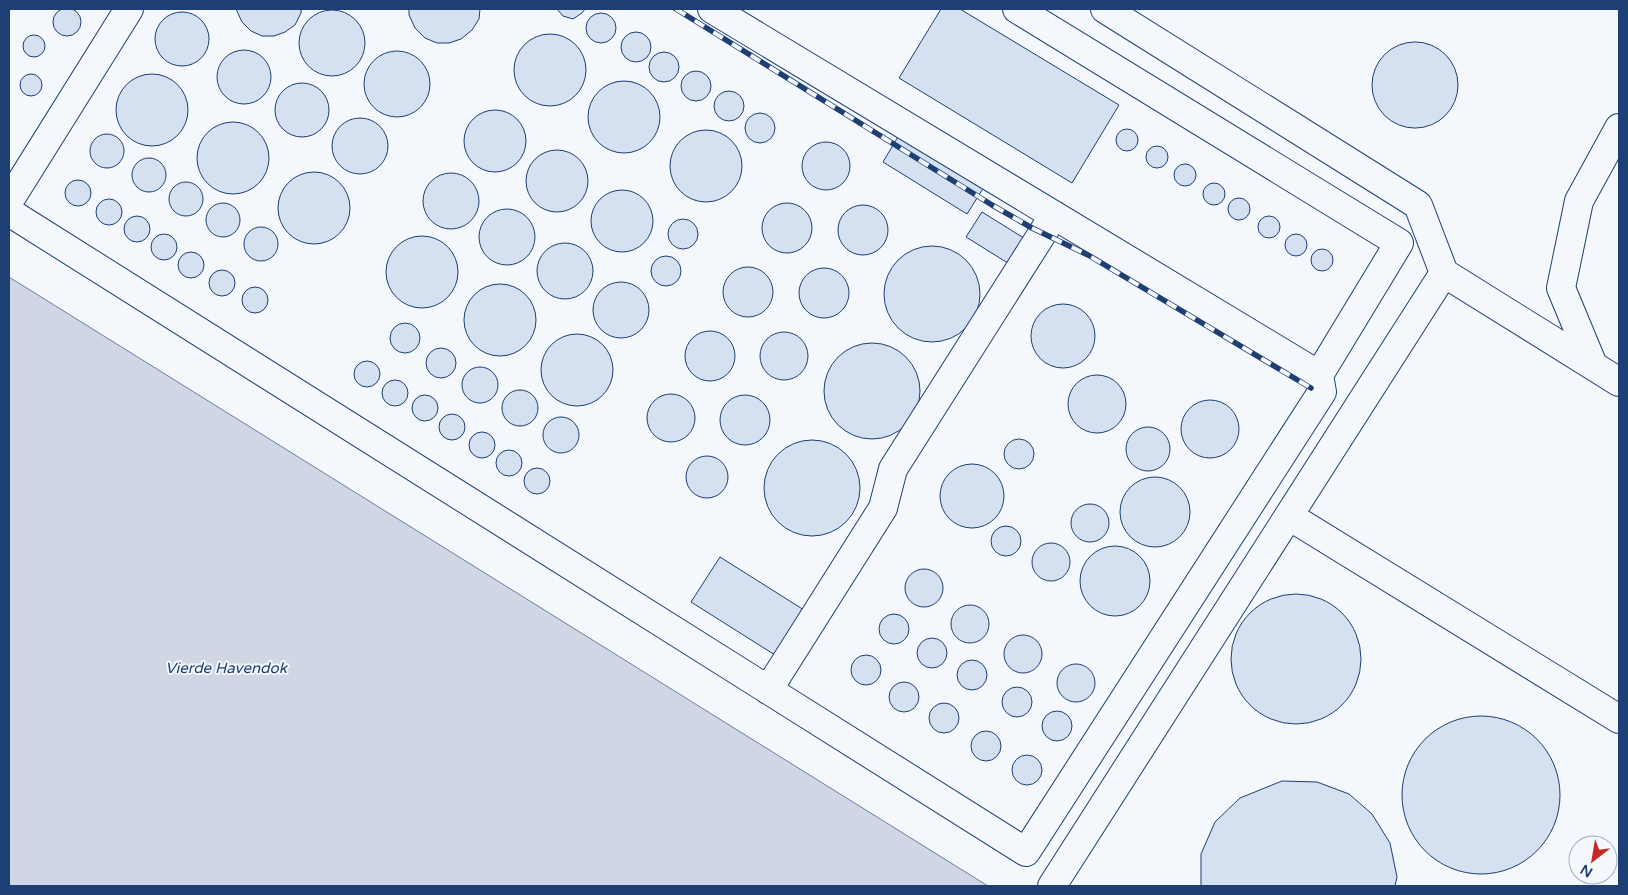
<svg xmlns="http://www.w3.org/2000/svg" width="1628" height="895" viewBox="0 0 1628 895" font-family="'Varela Round',sans-serif">
	<rect width="100%" height="100%" fill="#f4f7fb"/>
	<path fill="#cfd7e4" stroke="#687fa3" d="M 9,277 L 988,886 L 9,886 Z"/>
	<path fill="#d5e0f0" stroke="#1d3f73" d="M53 22a14 14 0 1 1 28 0a14 14 0 1 1-28 0Z
		M 236,9 L 301,9 L 301,13 L 295,25 L 285,32 L 274,36 L 262,36 L 251,31 L 242,22 Z
		M 409,9 L 480,9 L 479,19 L 472,30 L 461,39 L 449,43 L 437,43 L 425,38 L 415,28 L 409,15 Z
		M 557,9 L 585,9 L 582,13 L 573,19 L 563,16 Z
		M 941,9 L 960,9 L 1119,105 L 1072,183 L 899,78 Z
		M299 43a33 33 0 1 1 66 0a33 33 0 1 1-66 0Z
		M155 39a27 27 0 1 1 54 0a27 27 0 1 1-54 0Z
		M586 28a15 15 0 1 1 30 0a15 15 0 1 1-30 0Z
		M621 47a15 15 0 1 1 30 0a15 15 0 1 1-30 0Z
		M514 70a36 36 0 1 1 72 0a36 36 0 1 1-72 0Z
		M23 46a11 11 0 1 1 22 0a11 11 0 1 1-22 0Z
		M1372 85a43 43 0 1 1 86 0a43 43 0 1 1-86 0Z
		M217 77a27 27 0 1 1 54 0a27 27 0 1 1-54 0Z
		M364 84a33 33 0 1 1 66 0a33 33 0 1 1-66 0Z
		M649 67a15 15 0 1 1 30 0a15 15 0 1 1-30 0Z
		M681 86a15 15 0 1 1 30 0a15 15 0 1 1-30 0Z
		M20 85a11 11 0 1 1 22 0a11 11 0 1 1-22 0Z
		M116 110a36 36 0 1 1 72 0a36 36 0 1 1-72 0Z
		M588 117a36 36 0 1 1 72 0a36 36 0 1 1-72 0Z
		M275 110a27 27 0 1 1 54 0a27 27 0 1 1-54 0Z
		M714 106a15 15 0 1 1 30 0a15 15 0 1 1-30 0Z
		M464 141a31 31 0 1 1 62 0a31 31 0 1 1-62 0Z
		M745 128a15 15 0 1 1 30 0a15 15 0 1 1-30 0Z
		M332 146a28 28 0 1 1 56 0a28 28 0 1 1-56 0Z
		M197 158a36 36 0 1 1 72 0a36 36 0 1 1-72 0Z
		M1116 140a11 11 0 1 1 22 0a11 11 0 1 1-22 0Z
		M670 166a36 36 0 1 1 72 0a36 36 0 1 1-72 0Z
		M90 151a17 17 0 1 1 34 0a17 17 0 1 1-34 0Z
		M 899,135 L 984,187 L 967,214 L 883,162 Z
		M802 166a24 24 0 1 1 48 0a24 24 0 1 1-48 0Z
		M1146 157a11 11 0 1 1 22 0a11 11 0 1 1-22 0Z
		M526 181a31 31 0 1 1 62 0a31 31 0 1 1-62 0Z
		M132 175a17 17 0 1 1 34 0a17 17 0 1 1-34 0Z
		M1174 175a11 11 0 1 1 22 0a11 11 0 1 1-22 0Z
		M278 208a36 36 0 1 1 72 0a36 36 0 1 1-72 0Z
		M423 201a28 28 0 1 1 56 0a28 28 0 1 1-56 0Z
		M65 193a13 13 0 1 1 26 0a13 13 0 1 1-26 0Z
		M169 199a17 17 0 1 1 34 0a17 17 0 1 1-34 0Z
		M1203 194a11 11 0 1 1 22 0a11 11 0 1 1-22 0Z
		M591 221a31 31 0 1 1 62 0a31 31 0 1 1-62 0Z
		M1228 209a11 11 0 1 1 22 0a11 11 0 1 1-22 0Z
		M96 212a13 13 0 1 1 26 0a13 13 0 1 1-26 0Z
		M206 220a17 17 0 1 1 34 0a17 17 0 1 1-34 0Z
		M762 228a25 25 0 1 1 50 0a25 25 0 1 1-50 0Z
		M838 230a25 25 0 1 1 50 0a25 25 0 1 1-50 0Z
		M479 237a28 28 0 1 1 56 0a28 28 0 1 1-56 0Z
		M 982,212 L 1027,240 L 1011,265 L 966,237 Z
		M1258 227a11 11 0 1 1 22 0a11 11 0 1 1-22 0Z
		M124 229a13 13 0 1 1 26 0a13 13 0 1 1-26 0Z
		M668 234a15 15 0 1 1 30 0a15 15 0 1 1-30 0Z
		M244 244a17 17 0 1 1 34 0a17 17 0 1 1-34 0Z
		M1285 245a11 11 0 1 1 22 0a11 11 0 1 1-22 0Z
		M151 247a13 13 0 1 1 26 0a13 13 0 1 1-26 0Z
		M386 272a36 36 0 1 1 72 0a36 36 0 1 1-72 0Z
		M537 271a28 28 0 1 1 56 0a28 28 0 1 1-56 0Z
		M884 294a48 48 0 1 1 96 0a48 48 0 1 1-96 0Z
		M1311 260a11 11 0 1 1 22 0a11 11 0 1 1-22 0Z
		M178 265a13 13 0 1 1 26 0a13 13 0 1 1-26 0Z
		M651 271a15 15 0 1 1 30 0a15 15 0 1 1-30 0Z
		M723 292a25 25 0 1 1 50 0a25 25 0 1 1-50 0Z
		M799 293a25 25 0 1 1 50 0a25 25 0 1 1-50 0Z
		M209 283a13 13 0 1 1 26 0a13 13 0 1 1-26 0Z
		M593 310a28 28 0 1 1 56 0a28 28 0 1 1-56 0Z
		M464 320a36 36 0 1 1 72 0a36 36 0 1 1-72 0Z
		M242 300a13 13 0 1 1 26 0a13 13 0 1 1-26 0Z
		M1031 336a32 32 0 1 1 64 0a32 32 0 1 1-64 0Z
		M390 338a15 15 0 1 1 30 0a15 15 0 1 1-30 0Z
		M685 356a25 25 0 1 1 50 0a25 25 0 1 1-50 0Z
		M760 356a24 24 0 1 1 48 0a24 24 0 1 1-48 0Z
		M541 370a36 36 0 1 1 72 0a36 36 0 1 1-72 0Z
		M824 391a48 48 0 1 1 96 0a48 48 0 1 1-96 0Z
		M426 363a15 15 0 1 1 30 0a15 15 0 1 1-30 0Z
		M354 374a13 13 0 1 1 26 0a13 13 0 1 1-26 0Z
		M462 385a18 18 0 1 1 36 0a18 18 0 1 1-36 0Z
		M1068 404a29 29 0 1 1 58 0a29 29 0 1 1-58 0Z
		M382 393a13 13 0 1 1 26 0a13 13 0 1 1-26 0Z
		M502 408a18 18 0 1 1 36 0a18 18 0 1 1-36 0Z
		M647 418a24 24 0 1 1 48 0a24 24 0 1 1-48 0Z
		M720 420a25 25 0 1 1 50 0a25 25 0 1 1-50 0Z
		M412 408a13 13 0 1 1 26 0a13 13 0 1 1-26 0Z
		M1181 429a29 29 0 1 1 58 0a29 29 0 1 1-58 0Z
		M439 427a13 13 0 1 1 26 0a13 13 0 1 1-26 0Z
		M543 435a18 18 0 1 1 36 0a18 18 0 1 1-36 0Z
		M1126 449a22 22 0 1 1 44 0a22 22 0 1 1-44 0Z
		M469 445a13 13 0 1 1 26 0a13 13 0 1 1-26 0Z
		M1004 454a15 15 0 1 1 30 0a15 15 0 1 1-30 0Z
		M764 488a48 48 0 1 1 96 0a48 48 0 1 1-96 0Z
		M496 463a13 13 0 1 1 26 0a13 13 0 1 1-26 0Z
		M686 477a21 21 0 1 1 42 0a21 21 0 1 1-42 0Z
		M940 496a32 32 0 1 1 64 0a32 32 0 1 1-64 0Z
		M524 481a13 13 0 1 1 26 0a13 13 0 1 1-26 0Z
		M1120 512a35 35 0 1 1 70 0a35 35 0 1 1-70 0Z
		M1071 523a19 19 0 1 1 38 0a19 19 0 1 1-38 0Z
		M991 541a15 15 0 1 1 30 0a15 15 0 1 1-30 0Z
		M1032 562a19 19 0 1 1 38 0a19 19 0 1 1-38 0Z
		M1080 581a35 35 0 1 1 70 0a35 35 0 1 1-70 0Z
		M 720,557 L 804,610 L 775,655 L 691,602 Z
		M905 588a19 19 0 1 1 38 0a19 19 0 1 1-38 0Z
		M1231 659a65 65 0 1 1 130 0a65 65 0 1 1-130 0Z
		M951 624a19 19 0 1 1 38 0a19 19 0 1 1-38 0Z
		M879 629a15 15 0 1 1 30 0a15 15 0 1 1-30 0Z
		M1004 654a19 19 0 1 1 38 0a19 19 0 1 1-38 0Z
		M917 653a15 15 0 1 1 30 0a15 15 0 1 1-30 0Z
		M851 670a15 15 0 1 1 30 0a15 15 0 1 1-30 0Z
		M957 675a15 15 0 1 1 30 0a15 15 0 1 1-30 0Z
		M1057 683a19 19 0 1 1 38 0a19 19 0 1 1-38 0Z
		M889 697a15 15 0 1 1 30 0a15 15 0 1 1-30 0Z
		M1002 702a15 15 0 1 1 30 0a15 15 0 1 1-30 0Z
		M929 718a15 15 0 1 1 30 0a15 15 0 1 1-30 0Z
		M1042 726a15 15 0 1 1 30 0a15 15 0 1 1-30 0Z
		M1402 795a79 79 0 1 1 158 0a79 79 0 1 1-158 0Z
		M971 746a15 15 0 1 1 30 0a15 15 0 1 1-30 0Z
		M1012 770a15 15 0 1 1 30 0a15 15 0 1 1-30 0Z
		M 1282,781 L 1317,782 L 1349,794 L 1372,814 L 1390,843 L 1397,877 L 1395,886 L 1201,886 L 1201,854 L 1215,822 L 1240,798 Z"/>
	<g fill="none" stroke-linecap="round" stroke-linejoin="round">
		<defs>
			<path id="minor" d="M 712,9 L 1319,375
				M 1105,9 L 1418,205 L 1444,273 L 1619,382
				M 9,201 L 129,9
				M 9,212 L 1026,852 L 1322,392 L 1319,375 L 1399,243 L 1017,9
				M 1593,365 L 1561,288 L 1579,201 L 1619,128
				M 1289,516 L 1619,719
				M 768,690 L 883,508 L 893,469 L 1054,215
				M 1052,886 L 1444,273"/>
		</defs>
		<use href="#minor" stroke="#1d3f73" stroke-width="30"/>
		<use href="#minor" stroke="#f4f7fb" stroke-width="28"/>
		<defs>
			<path id="rail" d="M 676,9 L 992,205 L 1032,228 L 1088,255 L 1311,388"/>
		</defs>
		<use href="#rail" stroke="#1d3f73" stroke-width="5.5"/>
		<use href="#rail" stroke="#f4f7fb" stroke-width="4" stroke-dasharray="11" stroke-linecap="butt"/>
	</g>
	<g text-anchor="middle" stroke-width="4" stroke-linejoin="round" paint-order="stroke">
		<g font-size="15" font-style="italic" fill="#1d3f73" stroke="#f4f7fb">
			<text x="226" y="673">Vierde Havendok</text>
		</g>
	</g>
	<rect width="1628" height="895" fill="none" stroke="#1d3f73" stroke-width="20"/>
	<g transform="translate(1593 860) rotate(211)"><circle r="24" fill="#f4f7fb" stroke="#9eadc5"/>
	<path d="M0-4L9 19L0 12L-9 19Z" fill="#c62828"/>
	<text y="-8" font-size="14" font-weight="bold" text-anchor="middle" fill="#1d3f73">N</text>
	</g>
</svg>
